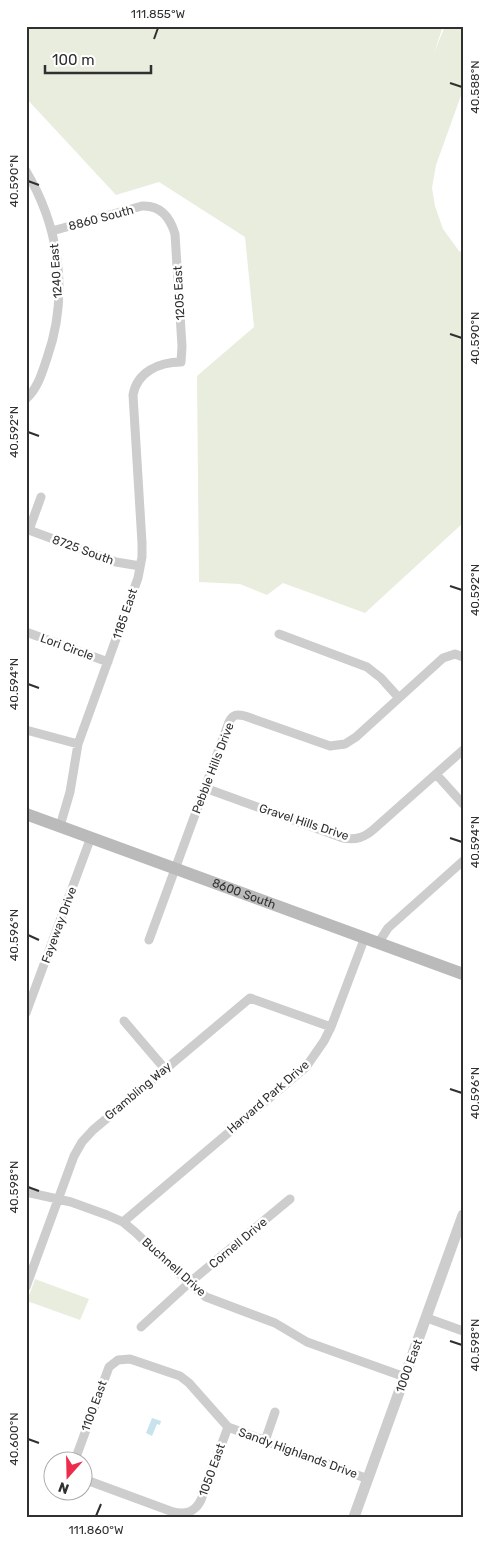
<svg xmlns="http://www.w3.org/2000/svg" width="489" height="1543" viewBox="0 0 489 1543" font-family="Rubik,sans-serif">
	<rect width="100%" height="100%" fill="#fff"/>
	<path fill="#e8edde" d="M 26,26 L 443,26 L 434,53 L 445,26 L 463,26 L 463,90 L 436,165 L 432,188 L 435,206 L 443,229 L 459,251 L 463,253 L 463,523 L 365,613 L 283,583 L 267,595 L 240,584 L 199,582 L 197,376 L 254,327 L 245,237 L 159,182 L 116,195 L 26,98 Z
		M 35,1279 L 89,1299 L 80,1320 L 27,1301 Z"/>
	<path fill="#c9e3ee" d="M 152,1418 L 161,1421 L 160,1425 L 157,1424 L 152,1436 L 146,1433 Z"/>
	<g fill="none" stroke-linecap="round" stroke-linejoin="round">
		<path stroke="#cdcdcd" stroke-width="9" d="M 26,171 C 60,228 69,296 47,358 C 42,373 38,388 26,399
			M 52,231 L 142,206 C 160,205 170,217 175,234 L 182,346 L 181,362 C 159,362 137,372 133,395 L 142,543 L 142,557 L 138,578 L 78,744 L 70,792 L 60,826
			M 26,529 L 116,562 L 140,566
			M 29,530 L 41,497
			M 26,632 L 108,662
			M 279,634 L 367,667 L 381,678 L 399,698
			M 26,730 L 78,744
			M 436,774 L 463,804
			M 205,788 L 343,838 C 356,840 364,838 374,829 L 463,750
			M 149,940 L 229,722 C 233,714 237,714 245,716 L 330,746 L 345,744 L 356,737 L 443,658 L 455,654 L 463,657
			M 379,942 L 388,928 L 463,861
			M 26,1013 L 91,837
			M 124,1021 L 165,1069
			M 26,1192 L 71,1202 L 107,1215 L 123,1222 L 135,1232 L 189,1283 L 206,1297 L 275,1323 L 307,1342 L 405,1377
			M 123,1222 L 306,1067 L 324,1041 L 331,1027 L 365,937
			M 26,1287 L 74,1156 L 82,1142 L 93,1130 L 250,998 L 331,1027
			M 427,1318 L 463,1331
			M 141,1327 L 189,1283 L 290,1199
			M 265,1441 L 275,1412
			M 75,1460 L 109,1367 L 118,1360 L 130,1359 L 180,1376 L 189,1383 L 228,1427 L 368,1479
			M 82,1477 L 89,1481 L 173,1512 C 186,1515 195,1512 201,1500 L 228,1427"/>
		<path stroke="#cdcdcd" stroke-width="11" d="M 354,1517 L 463,1215"/>
		<path stroke="#bababa" stroke-width="12" id="s1" d="M 26,814 L 463,974"/>
	</g>
	<path fill="none" stroke="#303030" stroke-width="2" d="M 154,39 L 158,28M 450,83 L 462,87M 28,181 L 39,185M 450,334 L 462,338M 28,432 L 39,436M 450,586 L 462,590M 28,684 L 39,688M 450,838 L 462,842M 28,935 L 39,940M 450,1089 L 462,1093M 28,1187 L 39,1191M 450,1341 L 462,1345M 28,1439 L 39,1443M 96,1516 L 101,1504"/>
	<g text-anchor="middle" stroke-width="5" stroke-linejoin="round" paint-order="stroke">
		<g font-size="12" fill="#303030" stroke="#fff">
			<text transform="translate(101 218) rotate(-15)" y="4">8860 South</text>
			<text transform="translate(56 271) rotate(-94)" y="4">1240 East</text>
			<text transform="translate(179 293) rotate(-93)" y="4">1205 East</text>
			<text transform="translate(83 550) rotate(20)" y="4">8725 South</text>
			<text transform="translate(125 614) rotate(-71)" y="4">1185 East</text>
			<text transform="translate(67 647) rotate(20)" y="4">Lori Circle</text>
			<text transform="translate(213 768) rotate(-69)" y="4">Pebble Hills Drive</text>
			<text transform="translate(304 822) rotate(18)" y="4">Gravel Hills Drive</text>
			<text dy="4" stroke="none"><textPath href="#s1" startOffset="232">8600 South</textPath></text>
			<text transform="translate(59 925) rotate(-70)" y="4">Fayeway Drive</text>
			<text transform="translate(138 1091) rotate(-40)" y="4">Grambling Way</text>
			<text transform="translate(268 1097) rotate(-41)" y="4">Harvard Park Drive</text>
			<text transform="translate(238 1243) rotate(-40)" y="4">Cornell Drive</text>
			<text transform="translate(174 1267) rotate(42)" y="4">Buchnell Drive</text>
			<text transform="translate(409 1366) rotate(-70)" y="4">1000 East</text>
			<text transform="translate(94 1406) rotate(-70)" y="4">1100 East</text>
			<text transform="translate(298 1453) rotate(20)" y="4">Sandy Highlands Drive</text>
			<text transform="translate(212 1470) rotate(-70)" y="4">1050 East</text>
		</g>
	</g>
	<rect width="489" height="1543" fill="none" stroke="#ffffff" stroke-width="55"/>
	<g transform="translate(68 1476) rotate(200)"><circle r="24" fill="#ffffff" stroke="#acacac"/>
	<path d="M0-4L9 19L0 12L-9 19Z" fill="#ed2c4c"/>
	<text y="-8" font-size="14" font-weight="bold" text-anchor="middle" fill="#303030">N</text>
	</g>
	<path d="M45 65v8h106v-8" fill="none" stroke="#303030" stroke-width="2.5"/>
	<text x="52" y="65" font-size="15" fill="#303030" stroke="#ffffff" stroke-width="4" paint-order="stroke">100 m</text>
	<rect x="28" y="28" width="434" height="1488" fill="none" stroke="#303030" stroke-width="2"/>
	<g font-size="12" text-anchor="middle" fill="#303030">
		<text x="158" y="18">111.855°W</text>
		<text transform="translate(475 87) rotate(-90)" y="4">40.588°N</text>
		<text transform="translate(14 181) rotate(-90)" y="4">40.590°N</text>
		<text transform="translate(475 338) rotate(-90)" y="4">40.590°N</text>
		<text transform="translate(14 432) rotate(-90)" y="4">40.592°N</text>
		<text transform="translate(475 590) rotate(-90)" y="4">40.592°N</text>
		<text transform="translate(14 684) rotate(-90)" y="4">40.594°N</text>
		<text transform="translate(475 842) rotate(-90)" y="4">40.594°N</text>
		<text transform="translate(14 935) rotate(-90)" y="4">40.596°N</text>
		<text transform="translate(475 1093) rotate(-90)" y="4">40.596°N</text>
		<text transform="translate(14 1187) rotate(-90)" y="4">40.598°N</text>
		<text transform="translate(475 1345) rotate(-90)" y="4">40.598°N</text>
		<text transform="translate(14 1439) rotate(-90)" y="4">40.600°N</text>
		<text x="96" y="1534">111.860°W</text>
	</g>
</svg>
